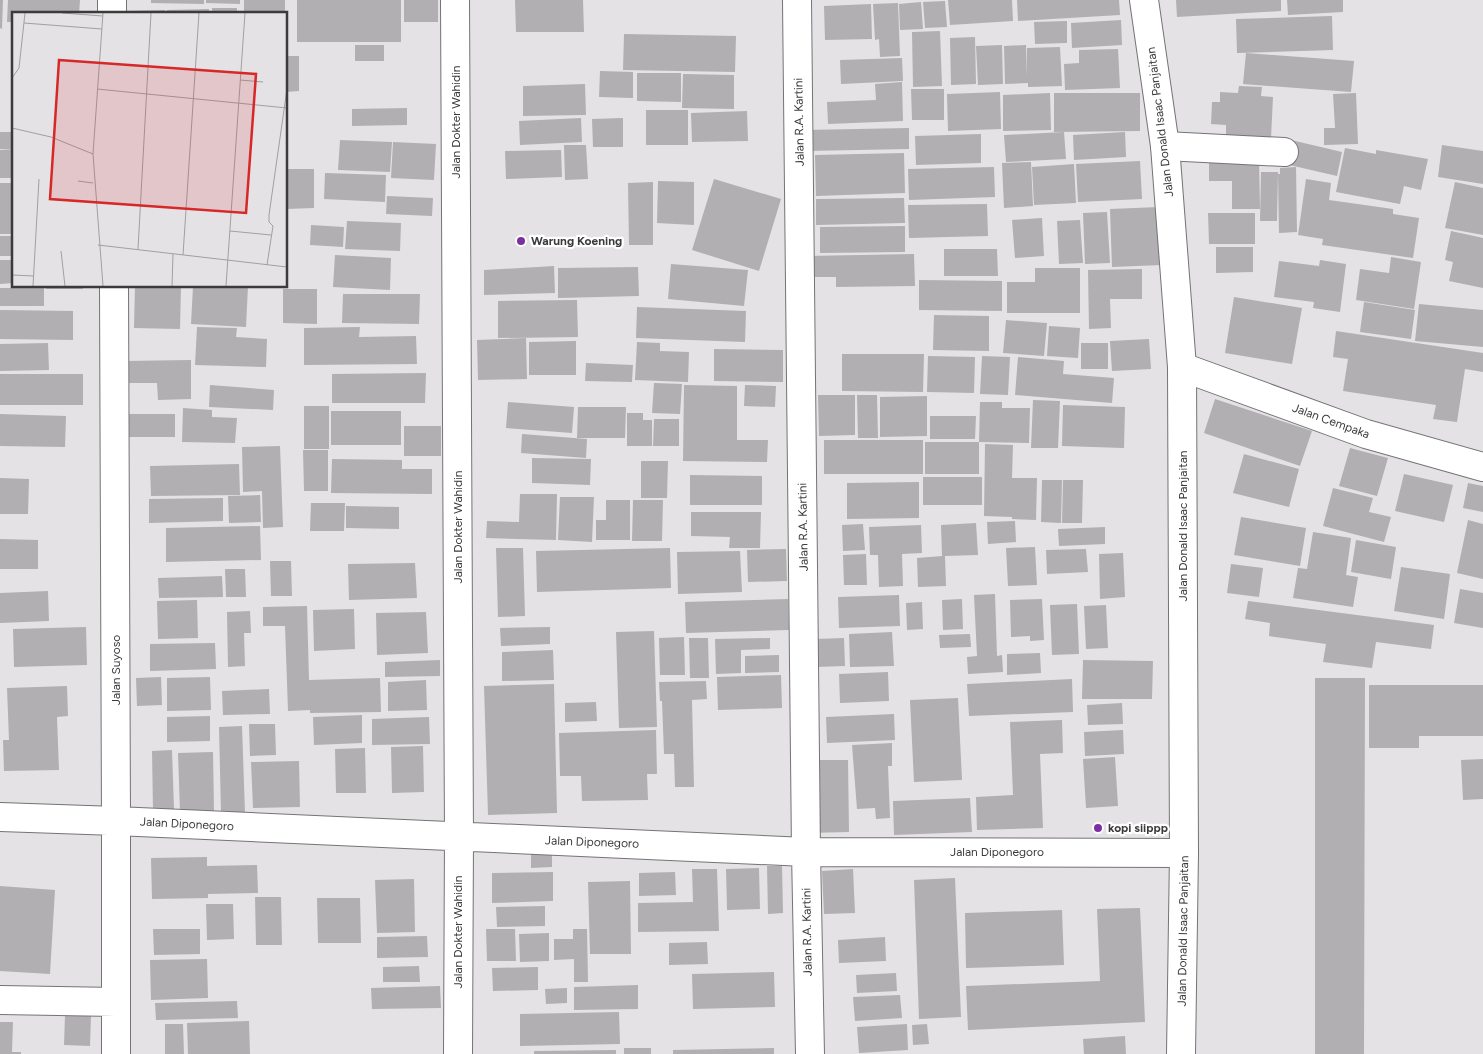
<svg xmlns="http://www.w3.org/2000/svg" width="1483" height="1054" viewBox="0 0 1483 1054" font-family="Figtree,sans-serif">
	<rect width="100%" height="100%" fill="#e4e2e5"/>
	<path fill="#b1afb2" d="M 0,0 L 3,0 L 2,29 L 0,28 Z
		M 8,0 L 80,0 L 79,14 L 14,14 L 14,22 L 7,22 Z
		M 151,0 L 204,0 L 204,4 L 151,3 Z
		M 206,0 L 240,0 L 240,4 L 206,3 Z
		M 244,0 L 285,0 L 285,12 L 244,12 Z
		M 297,0 L 401,0 L 401,42 L 297,42 Z
		M 404,0 L 438,0 L 438,22 L 404,22 Z
		M 515,0 L 583,0 L 584,32 L 516,32 Z
		M 948,0 L 1012,0 L 1013,21 L 950,25 Z
		M 1017,0 L 1119,0 L 1120,15 L 1018,21 Z
		M 1176,0 L 1281,0 L 1281,11 L 1177,17 Z
		M 1287,0 L 1343,0 L 1343,12 L 1288,15 Z
		M 945,1 L 947,27 L 925,28 L 923,2 Z
		M 921,2 L 923,29 L 900,30 L 899,4 Z
		M 898,3 L 900,56 L 880,57 L 879,39 L 875,40 L 873,4 Z
		M 871,4 L 872,39 L 825,40 L 824,6 Z
		M 212,8 L 237,8 L 237,14 L 212,14 Z
		M 209,9 L 209,14 L 167,14 L 167,10 Z
		M 165,10 L 165,14 L 125,14 L 125,11 Z
		M 1332,16 L 1333,50 L 1237,53 L 1236,19 Z
		M 1121,20 L 1122,45 L 1072,48 L 1071,23 Z
		M 1067,21 L 1067,43 L 1035,44 L 1034,22 Z
		M 940,31 L 942,86 L 913,87 L 912,32 Z
		M 624,34 L 736,36 L 735,72 L 623,70 Z
		M 975,37 L 976,84 L 951,85 L 950,38 Z
		M 355,45 L 384,45 L 384,61 L 355,61 Z
		M 1002,45 L 1003,84 L 978,85 L 976,46 Z
		M 1026,45 L 1027,77 L 1027,48 L 1060,47 L 1062,86 L 1028,87 L 1028,83 L 1005,84 L 1004,46 Z
		M 1118,49 L 1120,88 L 1065,90 L 1064,64 L 1079,63 L 1079,50 Z
		M 1246,53 L 1354,61 L 1351,92 L 1243,84 Z
		M 286,56 L 299,56 L 299,91 L 286,92 Z
		M 902,58 L 903,81 L 841,84 L 840,60 Z
		M 600,71 L 633,72 L 633,98 L 599,97 Z
		M 637,73 L 681,73 L 681,102 L 637,101 Z
		M 683,74 L 734,75 L 734,109 L 682,108 Z
		M 902,82 L 903,121 L 828,124 L 827,102 L 876,100 L 875,84 Z
		M 585,84 L 586,115 L 523,116 L 523,86 Z
		M 1239,86 L 1262,87 L 1261,96 L 1273,97 L 1271,138 L 1226,136 L 1226,125 L 1211,124 L 1212,102 L 1220,102 L 1220,92 L 1238,93 Z
		M 911,89 L 944,89 L 944,120 L 912,120 Z
		M 1000,92 L 1001,129 L 948,131 L 947,94 Z
		M 1050,93 L 1051,130 L 1003,131 L 1003,95 Z
		M 1054,93 L 1140,93 L 1140,131 L 1054,132 Z
		M 1356,93 L 1358,144 L 1324,145 L 1324,128 L 1335,128 L 1333,94 Z
		M 407,108 L 407,125 L 352,126 L 352,109 Z
		M 646,110 L 688,110 L 688,145 L 646,145 Z
		M 747,111 L 748,141 L 692,142 L 691,113 Z
		M 581,118 L 582,142 L 520,145 L 519,121 Z
		M 623,118 L 623,147 L 593,147 L 592,119 Z
		M 909,128 L 909,149 L 806,151 L 805,130 Z
		M 0,132 L 14,132 L 14,150 L 0,149 Z
		M 1064,132 L 1066,159 L 1006,162 L 1004,135 Z
		M 1125,132 L 1126,157 L 1074,160 L 1073,135 Z
		M 981,134 L 981,163 L 916,165 L 915,136 Z
		M 340,140 L 392,142 L 390,172 L 338,170 Z
		M 1291,140 L 1342,152 L 1337,176 L 1285,164 Z
		M 393,142 L 436,144 L 434,180 L 391,178 Z
		M 564,145 L 586,145 L 588,179 L 565,180 Z
		M 1442,145 L 1483,151 L 1483,184 L 1438,177 Z
		M 1345,148 L 1376,154 L 1376,150 L 1428,159 L 1421,190 L 1404,186 L 1400,204 L 1336,192 Z
		M 0,150 L 14,150 L 14,178 L 0,178 Z
		M 561,150 L 562,177 L 506,179 L 505,151 Z
		M 904,153 L 905,193 L 816,196 L 815,155 Z
		M 1259,158 L 1260,209 L 1232,209 L 1232,181 L 1209,181 L 1209,159 Z
		M 1140,161 L 1142,199 L 1078,202 L 1076,164 Z
		M 1031,162 L 1033,206 L 1004,208 L 1002,163 Z
		M 1074,164 L 1076,203 L 1034,205 L 1032,167 Z
		M 994,167 L 995,197 L 909,200 L 908,169 Z
		M 1296,167 L 1297,232 L 1279,233 L 1278,174 L 1280,174 L 1280,168 Z
		M 286,169 L 314,169 L 314,208 L 286,209 Z
		M 1261,172 L 1278,172 L 1277,221 L 1260,221 Z
		M 325,173 L 386,175 L 385,202 L 324,199 Z
		M 714,179 L 781,199 L 759,271 L 692,250 Z
		M 1306,179 L 1331,183 L 1329,200 L 1393,209 L 1393,214 L 1419,218 L 1413,258 L 1322,245 L 1323,239 L 1298,235 Z
		M 658,181 L 694,182 L 694,225 L 657,223 Z
		M 653,182 L 653,245 L 629,245 L 628,183 Z
		M 1455,182 L 1483,188 L 1483,235 L 1445,228 Z
		M 0,183 L 14,183 L 14,234 L 0,234 Z
		M 387,196 L 433,198 L 432,216 L 386,214 Z
		M 904,198 L 905,223 L 816,225 L 816,199 Z
		M 987,204 L 988,236 L 909,238 L 908,205 Z
		M 1159,207 L 1162,265 L 1112,267 L 1110,209 Z
		M 1107,212 L 1110,263 L 1085,264 L 1083,213 Z
		M 1208,213 L 1255,213 L 1255,244 L 1209,244 Z
		M 1042,218 L 1044,256 L 1015,258 L 1012,220 Z
		M 1080,220 L 1083,263 L 1059,264 L 1057,221 Z
		M 347,221 L 401,223 L 400,251 L 345,249 Z
		M 311,225 L 344,227 L 343,247 L 310,245 Z
		M 905,226 L 905,252 L 820,253 L 820,227 Z
		M 1451,231 L 1483,238 L 1483,288 L 1449,281 L 1453,262 L 1445,260 Z
		M 0,236 L 14,236 L 14,256 L 0,256 Z
		M 1216,247 L 1253,247 L 1253,272 L 1216,273 Z
		M 944,249 L 997,249 L 998,276 L 944,276 Z
		M 914,254 L 915,286 L 836,287 L 836,277 L 807,277 L 806,256 Z
		M 335,255 L 391,258 L 390,290 L 333,287 Z
		M 1391,257 L 1421,262 L 1414,309 L 1356,300 L 1360,269 L 1389,273 Z
		M 0,260 L 14,260 L 14,283 L 0,284 Z
		M 1320,260 L 1346,264 L 1340,312 L 1313,308 L 1314,302 L 1274,297 L 1279,261 L 1319,266 Z
		M 671,264 L 748,270 L 744,306 L 668,299 Z
		M 554,266 L 555,293 L 484,295 L 484,270 Z
		M 638,267 L 639,296 L 558,298 L 558,268 Z
		M 1035,268 L 1080,268 L 1080,313 L 1007,313 L 1007,282 L 1035,282 Z
		M 1142,269 L 1142,299 L 1110,299 L 1111,328 L 1089,329 L 1088,270 Z
		M 919,280 L 1002,281 L 1002,311 L 919,310 Z
		M 46,286 L 83,286 L 83,289 L 46,289 Z
		M 135,286 L 181,286 L 180,329 L 134,328 Z
		M 193,286 L 248,286 L 246,327 L 191,324 Z
		M 0,288 L 44,288 L 44,306 L 0,306 Z
		M 283,289 L 317,289 L 317,324 L 283,323 Z
		M 343,294 L 420,294 L 419,324 L 342,323 Z
		M 1234,297 L 1302,308 L 1292,364 L 1225,353 Z
		M 577,300 L 578,337 L 498,338 L 498,301 Z
		M 1364,302 L 1415,310 L 1411,339 L 1360,332 Z
		M 1419,304 L 1483,310 L 1483,347 L 1415,341 Z
		M 637,307 L 746,311 L 745,342 L 636,338 Z
		M 0,310 L 73,311 L 73,340 L 0,339 Z
		M 934,315 L 989,316 L 989,351 L 933,350 Z
		M 1006,320 L 1047,323 L 1044,356 L 1003,353 Z
		M 1049,326 L 1080,328 L 1078,358 L 1047,356 Z
		M 197,327 L 237,328 L 236,337 L 267,339 L 266,367 L 195,365 Z
		M 360,327 L 359,337 L 416,336 L 417,364 L 304,365 L 304,328 Z
		M 1336,331 L 1483,353 L 1483,372 L 1465,369 L 1457,422 L 1433,419 L 1436,405 L 1343,391 L 1348,359 L 1333,357 Z
		M 526,338 L 527,379 L 478,380 L 477,340 Z
		M 1149,339 L 1151,369 L 1112,371 L 1110,341 Z
		M 576,341 L 576,375 L 529,375 L 529,342 Z
		M 637,342 L 660,343 L 660,351 L 689,352 L 688,382 L 635,380 Z
		M 48,343 L 49,370 L 0,371 L 0,344 Z
		M 1081,343 L 1108,343 L 1108,369 L 1081,369 Z
		M 714,349 L 783,350 L 783,382 L 714,381 Z
		M 842,354 L 924,354 L 923,392 L 842,391 Z
		M 928,356 L 975,357 L 974,393 L 927,392 Z
		M 982,356 L 1010,357 L 1008,395 L 980,394 Z
		M 1018,357 L 1064,361 L 1063,374 L 1114,378 L 1112,403 L 1015,395 Z
		M 191,360 L 191,399 L 158,400 L 157,383 L 125,383 L 125,361 Z
		M 586,363 L 633,365 L 632,382 L 585,381 Z
		M 426,373 L 425,403 L 332,403 L 332,374 Z
		M 0,374 L 83,374 L 83,405 L 0,405 Z
		M 654,383 L 682,384 L 680,414 L 652,413 Z
		M 210,385 L 274,390 L 273,410 L 209,407 Z
		M 684,385 L 737,386 L 737,440 L 768,440 L 767,462 L 683,461 Z
		M 745,385 L 776,386 L 775,407 L 744,406 Z
		M 818,395 L 855,395 L 855,435 L 819,436 Z
		M 857,395 L 877,395 L 878,438 L 858,438 Z
		M 927,396 L 927,436 L 880,437 L 880,397 Z
		M 1215,399 L 1312,431 L 1300,466 L 1204,433 Z
		M 1033,400 L 1060,401 L 1058,448 L 1031,448 Z
		M 508,402 L 574,407 L 572,433 L 506,428 Z
		M 980,402 L 1002,402 L 1002,408 L 1030,408 L 1029,443 L 979,442 Z
		M 1063,405 L 1125,407 L 1124,448 L 1062,446 Z
		M 304,406 L 329,406 L 329,449 L 304,449 Z
		M 578,407 L 626,407 L 625,438 L 577,438 Z
		M 183,408 L 212,410 L 212,417 L 237,418 L 235,443 L 182,442 Z
		M 331,411 L 401,411 L 401,445 L 331,445 Z
		M 627,413 L 643,413 L 643,420 L 652,420 L 652,446 L 627,446 Z
		M 0,414 L 66,416 L 65,447 L 0,446 Z
		M 129,414 L 175,414 L 175,437 L 129,437 Z
		M 930,416 L 976,416 L 975,439 L 930,439 Z
		M 654,419 L 679,419 L 679,446 L 653,446 Z
		M 404,426 L 441,426 L 441,456 L 404,456 Z
		M 522,434 L 587,439 L 586,458 L 521,453 Z
		M 824,440 L 923,440 L 923,474 L 824,474 Z
		M 925,442 L 979,442 L 979,474 L 925,474 Z
		M 985,444 L 1013,445 L 1012,478 L 1037,478 L 1036,520 L 1012,519 L 1012,517 L 984,516 Z
		M 280,446 L 283,527 L 263,528 L 262,491 L 243,492 L 242,447 Z
		M 1350,448 L 1388,458 L 1377,496 L 1339,486 Z
		M 303,450 L 328,450 L 328,491 L 304,491 Z
		M 1244,454 L 1299,469 L 1289,507 L 1233,493 Z
		M 532,458 L 591,459 L 590,485 L 532,483 Z
		M 332,459 L 402,460 L 402,469 L 432,469 L 432,494 L 331,493 Z
		M 641,461 L 668,461 L 667,498 L 641,498 Z
		M 239,464 L 240,495 L 151,496 L 150,466 Z
		M 1404,474 L 1453,485 L 1444,522 L 1395,511 Z
		M 690,475 L 762,476 L 762,505 L 690,505 Z
		M 923,477 L 982,477 L 982,505 L 923,505 Z
		M 0,478 L 29,479 L 28,514 L 0,514 Z
		M 1042,480 L 1062,480 L 1061,523 L 1041,522 Z
		M 1063,480 L 1083,480 L 1082,523 L 1062,523 Z
		M 919,482 L 919,518 L 847,519 L 847,483 Z
		M 1468,483 L 1483,486 L 1483,512 L 1463,508 Z
		M 1333,488 L 1373,498 L 1369,512 L 1391,517 L 1384,542 L 1323,526 Z
		M 520,494 L 557,494 L 556,540 L 486,538 L 487,521 L 519,522 Z
		M 260,495 L 261,522 L 229,523 L 228,496 Z
		M 560,497 L 594,497 L 592,542 L 558,540 Z
		M 223,498 L 223,521 L 149,523 L 149,499 Z
		M 606,500 L 630,500 L 630,540 L 596,540 L 596,520 L 606,520 Z
		M 633,500 L 663,500 L 662,541 L 632,541 Z
		M 311,503 L 345,503 L 344,531 L 310,531 Z
		M 346,506 L 399,507 L 399,529 L 346,528 Z
		M 691,512 L 761,512 L 760,548 L 729,548 L 730,537 L 691,536 Z
		M 1241,517 L 1306,528 L 1300,566 L 1234,555 Z
		M 1468,520 L 1483,524 L 1483,579 L 1457,573 Z
		M 1015,521 L 1016,542 L 988,544 L 987,522 Z
		M 976,523 L 978,555 L 945,556 L 946,586 L 918,587 L 917,558 L 942,556 L 941,525 Z
		M 863,524 L 865,550 L 843,551 L 842,525 Z
		M 921,525 L 922,553 L 902,554 L 903,586 L 879,587 L 878,555 L 870,555 L 869,527 Z
		M 260,526 L 261,560 L 166,562 L 166,528 Z
		M 1105,527 L 1105,544 L 1059,546 L 1058,529 Z
		M 1313,532 L 1351,538 L 1346,575 L 1358,577 L 1353,607 L 1293,598 L 1298,568 L 1307,569 Z
		M 0,539 L 38,540 L 38,569 L 0,569 Z
		M 1356,540 L 1396,547 L 1391,579 L 1351,572 Z
		M 1035,547 L 1037,585 L 1008,586 L 1006,548 Z
		M 496,548 L 523,548 L 525,616 L 498,617 Z
		M 670,548 L 671,588 L 537,592 L 536,551 Z
		M 786,549 L 787,581 L 748,582 L 747,550 Z
		M 1086,549 L 1088,572 L 1047,574 L 1046,550 Z
		M 740,551 L 742,592 L 678,594 L 677,552 Z
		M 1123,553 L 1125,597 L 1100,599 L 1099,554 Z
		M 866,554 L 867,585 L 844,585 L 843,555 Z
		M 270,561 L 291,561 L 292,596 L 271,596 Z
		M 415,563 L 417,598 L 349,600 L 348,564 Z
		M 1231,564 L 1263,568 L 1259,597 L 1227,593 Z
		M 1401,567 L 1450,574 L 1444,619 L 1394,611 Z
		M 225,569 L 245,569 L 246,597 L 226,597 Z
		M 222,576 L 223,597 L 159,598 L 158,578 Z
		M 1460,589 L 1483,593 L 1483,628 L 1454,623 Z
		M 48,591 L 49,621 L 0,623 L 0,593 Z
		M 995,594 L 997,656 L 1002,655 L 1003,672 L 968,674 L 967,657 L 977,656 L 974,595 Z
		M 899,595 L 900,626 L 839,628 L 838,597 Z
		M 788,599 L 789,630 L 686,633 L 685,602 Z
		M 962,599 L 963,629 L 943,630 L 942,600 Z
		M 1042,599 L 1044,640 L 1030,641 L 1030,636 L 1011,637 L 1010,600 Z
		M 197,600 L 198,638 L 158,639 L 157,601 Z
		M 1248,601 L 1434,625 L 1431,649 L 1376,642 L 1372,668 L 1323,662 L 1326,644 L 1269,636 L 1270,623 L 1245,619 Z
		M 922,602 L 923,629 L 907,630 L 906,603 Z
		M 1077,604 L 1079,654 L 1052,655 L 1050,605 Z
		M 1106,605 L 1108,648 L 1086,649 L 1084,606 Z
		M 307,606 L 309,680 L 380,678 L 381,712 L 310,713 L 310,710 L 288,711 L 285,626 L 263,626 L 263,607 Z
		M 354,609 L 355,649 L 314,651 L 313,610 Z
		M 250,611 L 251,633 L 244,633 L 245,666 L 228,667 L 227,612 Z
		M 426,612 L 428,653 L 377,655 L 376,613 Z
		M 86,627 L 87,665 L 14,667 L 13,629 Z
		M 550,627 L 550,644 L 501,646 L 500,628 Z
		M 654,631 L 657,727 L 619,728 L 616,632 Z
		M 892,632 L 894,666 L 850,667 L 849,634 Z
		M 970,634 L 971,647 L 940,648 L 939,635 Z
		M 684,637 L 685,675 L 660,675 L 659,638 Z
		M 689,638 L 708,638 L 709,678 L 690,678 Z
		M 770,638 L 770,649 L 741,650 L 741,673 L 716,674 L 715,639 Z
		M 844,638 L 845,666 L 816,667 L 815,639 Z
		M 215,643 L 216,669 L 150,671 L 150,644 Z
		M 553,650 L 554,680 L 502,681 L 502,652 Z
		M 1040,653 L 1041,673 L 1007,675 L 1007,654 Z
		M 779,655 L 779,672 L 745,673 L 745,656 Z
		M 440,660 L 440,676 L 385,677 L 385,662 Z
		M 1083,660 L 1153,661 L 1152,699 L 1082,699 Z
		M 888,672 L 889,701 L 840,703 L 839,674 Z
		M 781,675 L 782,708 L 718,710 L 717,677 Z
		M 161,677 L 162,705 L 137,706 L 136,678 Z
		M 210,677 L 211,710 L 167,711 L 167,678 Z
		M 1315,678 L 1365,678 L 1364,1054 L 1315,1054 Z
		M 1072,679 L 1073,712 L 969,716 L 967,684 Z
		M 426,680 L 427,710 L 388,711 L 388,682 Z
		M 706,681 L 707,699 L 692,700 L 694,787 L 675,787 L 674,754 L 664,754 L 662,701 L 660,701 L 659,682 Z
		M 554,684 L 557,813 L 488,815 L 484,686 Z
		M 1369,685 L 1483,685 L 1483,736 L 1419,736 L 1419,748 L 1369,748 Z
		M 67,686 L 68,716 L 57,717 L 59,770 L 4,771 L 3,740 L 9,740 L 7,688 Z
		M 269,689 L 270,714 L 223,715 L 222,691 Z
		M 958,698 L 962,780 L 914,782 L 910,700 Z
		M 596,702 L 597,721 L 565,722 L 565,703 Z
		M 1122,703 L 1123,724 L 1088,725 L 1087,705 Z
		M 894,714 L 895,740 L 827,743 L 826,717 Z
		M 362,715 L 362,743 L 314,745 L 313,717 Z
		M 210,716 L 210,741 L 167,742 L 167,717 Z
		M 429,717 L 430,744 L 372,745 L 372,719 Z
		M 1062,720 L 1063,753 L 1040,754 L 1043,828 L 977,830 L 976,797 L 1013,795 L 1010,722 Z
		M 249,724 L 275,724 L 276,755 L 250,756 Z
		M 242,726 L 245,813 L 221,813 L 219,727 Z
		M 656,730 L 657,774 L 647,774 L 648,800 L 582,801 L 581,776 L 560,776 L 559,733 Z
		M 1123,730 L 1124,754 L 1085,756 L 1084,732 Z
		M 892,743 L 892,766 L 888,766 L 890,818 L 876,819 L 875,808 L 857,809 L 852,745 Z
		M 423,746 L 424,792 L 392,793 L 391,747 Z
		M 365,748 L 366,793 L 336,793 L 335,749 Z
		M 172,750 L 174,809 L 153,810 L 152,751 Z
		M 213,752 L 214,811 L 180,812 L 178,753 Z
		M 1115,757 L 1118,806 L 1086,808 L 1083,759 Z
		M 1483,759 L 1483,799 L 1463,800 L 1461,760 Z
		M 806,760 L 848,760 L 849,832 L 807,833 Z
		M 299,761 L 300,807 L 253,808 L 251,762 Z
		M 970,798 L 972,832 L 894,835 L 893,801 Z
		M 531,854 L 552,854 L 552,867 L 531,868 Z
		M 207,857 L 207,866 L 257,865 L 258,893 L 208,894 L 208,898 L 152,899 L 151,858 Z
		M 767,866 L 782,866 L 783,913 L 768,914 Z
		M 759,868 L 760,909 L 727,910 L 726,869 Z
		M 692,869 L 717,869 L 719,931 L 638,932 L 638,903 L 693,902 Z
		M 853,869 L 855,913 L 824,914 L 822,871 Z
		M 553,872 L 553,901 L 492,903 L 492,873 Z
		M 675,872 L 676,895 L 639,896 L 639,873 Z
		M 955,878 L 961,1017 L 919,1019 L 914,880 Z
		M 414,879 L 415,932 L 377,933 L 375,880 Z
		M 630,881 L 631,954 L 590,954 L 588,882 Z
		M 0,886 L 55,890 L 50,974 L 0,971 Z
		M 255,897 L 281,897 L 282,945 L 256,945 Z
		M 317,898 L 360,898 L 361,943 L 318,943 Z
		M 206,904 L 233,904 L 234,939 L 207,940 Z
		M 545,906 L 545,926 L 497,927 L 496,907 Z
		M 1140,908 L 1145,1022 L 968,1030 L 966,986 L 1100,981 L 1097,909 Z
		M 1062,910 L 1064,965 L 966,968 L 965,913 Z
		M 153,929 L 200,929 L 200,954 L 154,955 Z
		M 486,929 L 515,929 L 516,961 L 487,961 Z
		M 573,929 L 587,929 L 588,982 L 574,982 L 574,959 L 554,960 L 554,939 L 573,939 Z
		M 549,933 L 549,961 L 520,962 L 519,934 Z
		M 427,936 L 428,957 L 377,958 L 377,937 Z
		M 885,937 L 886,961 L 839,963 L 838,940 Z
		M 707,942 L 708,964 L 669,965 L 669,943 Z
		M 207,959 L 208,998 L 151,1000 L 150,960 Z
		M 419,966 L 420,982 L 383,982 L 383,967 Z
		M 538,967 L 538,990 L 493,991 L 492,968 Z
		M 774,972 L 775,1007 L 693,1009 L 692,974 Z
		M 896,973 L 897,991 L 857,993 L 856,975 Z
		M 638,985 L 638,1009 L 574,1010 L 574,987 Z
		M 440,986 L 441,1008 L 372,1009 L 371,988 Z
		M 567,988 L 567,1003 L 546,1004 L 545,989 Z
		M 900,995 L 902,1018 L 855,1021 L 853,997 Z
		M 237,1001 L 238,1018 L 156,1020 L 155,1003 Z
		M 619,1012 L 620,1044 L 520,1046 L 520,1014 Z
		M 65,1015 L 91,1016 L 90,1046 L 64,1045 Z
		M 249,1021 L 250,1054 L 188,1054 L 187,1023 Z
		M 0,1022 L 13,1022 L 12,1052 L 21,1052 L 21,1054 L 0,1054 Z
		M 165,1024 L 183,1024 L 184,1054 L 165,1054 Z
		M 907,1024 L 908,1050 L 859,1053 L 857,1027 Z
		M 927,1024 L 929,1044 L 913,1045 L 912,1025 Z
		M 1125,1036 L 1126,1054 L 1084,1054 L 1083,1039 Z
		M 624,1048 L 651,1048 L 651,1054 L 624,1054 Z
		M 774,1048 L 774,1054 L 673,1054 L 673,1050 Z
		M 616,1050 L 616,1054 L 534,1054 L 534,1051 Z"/>
	<g fill="none" stroke-linecap="round" stroke-linejoin="round">
		<defs>
			<path id="minor" d="M 112,0 L 112,14
				M 455,0 L 459,837 L 458,1054
				M 797,0 L 806,852 L 810,1054
				M 1165,146 L 1284,152
				M 114,286 L 116,821 L 116,1054
				M 1182,367 L 1366,434 L 1483,467
				M 0,817 L 116,821 L 806,852 L 1184,853
				M 0,1000 L 116,1002"/>
			<path id="major" d="M 1144,0 L 1165,146 L 1182,367 L 1184,853 L 1181,1054"/>
		</defs>
		<use href="#minor" stroke="#757376" stroke-width="30"/>
		<use href="#major" stroke="#757376" stroke-width="30"/>
		<use href="#minor" stroke="#fff" stroke-width="28"/>
		<use href="#major" stroke="#fff" stroke-width="28"/>
	</g>
	<g fill="#7c2fa0" stroke="#fff" stroke-width="2">
		<circle cx="521" cy="241" r="5"/>
		<circle cx="1098" cy="828" r="5"/>
	</g>
	<g text-anchor="middle" stroke-width="4.5" stroke-linejoin="round" paint-order="stroke">
		<g font-size="12" fill="#3c3b3c" stroke="#fff">
			<text transform="translate(456 122) rotate(-90)" y="4">Jalan Dokter Wahidin</text>
			<text transform="translate(799 122) rotate(-91)" y="4">Jalan R.A. Kartini</text>
			<text transform="translate(1160 122) rotate(-97)" y="4">Jalan Donald Isaac Panjaitan</text>
			<text transform="translate(1331 421) rotate(20)" y="4">Jalan Cempaka</text>
			<text transform="translate(1183 526) rotate(-90)" y="4">Jalan Donald Isaac Panjaitan</text>
			<text transform="translate(458 527) rotate(-90)" y="4">Jalan Dokter Wahidin</text>
			<text transform="translate(803 527) rotate(-91)" y="4">Jalan R.A. Kartini</text>
			<text transform="translate(116 670) rotate(-90)" y="4">Jalan Suyoso</text>
			<text transform="translate(187 824) rotate(3)" y="4">Jalan Diponegoro</text>
			<text transform="translate(592 842) rotate(2)" y="4">Jalan Diponegoro</text>
			<text x="997" y="856">Jalan Diponegoro</text>
			<text transform="translate(1183 931) rotate(-89)" y="4">Jalan Donald Isaac Panjaitan</text>
			<text transform="translate(458 932) rotate(-90)" y="4">Jalan Dokter Wahidin</text>
			<text transform="translate(807 932) rotate(-91)" y="4">Jalan R.A. Kartini</text>
		</g>
		<g font-size="12" font-weight="bold" fill="#3c3b3c" stroke="#fff" text-anchor="start">
			<text x="531" y="245">Warung Koening</text>
			<text x="1108" y="832">kopi siippp</text>
		</g>
	</g>
	<g transform="translate(12 12)">
		<rect width="275" height="275" fill="#e4e2e5"/>
		<path fill="none" stroke="#a19fa1" stroke-width="1" d="M 50,1 L 91,4M 12,11 L 90,17M 0,66 L 7,56 L 13,1M 228,68 L 251,70M 85,77 L 275,96M 0,116 L 39,125 L 81,142M 66,169 L 81,171M 218,219 L 259,223M 86,233 L 275,255M 126,237 L 139,1M 49,239 L 53,274M 171,243 L 187,1M 255,253 L 261,214 L 257,210 L 257,203 L 275,77M 0,263 L 22,264M 21,274 L 27,167M 91,274 L 81,142 L 91,1M 160,274 L 161,242M 214,274 L 233,1"/>
		<path fill="#d62828" fill-opacity="0.15" stroke="#d62828" stroke-width="2.5" d="M 47,48 L 244,62 L 234,201 L 38,187 Z"/>
		<rect width="275" height="275" fill="none" stroke="#3c3b3c" stroke-width="2.5"/>
	</g>
</svg>
